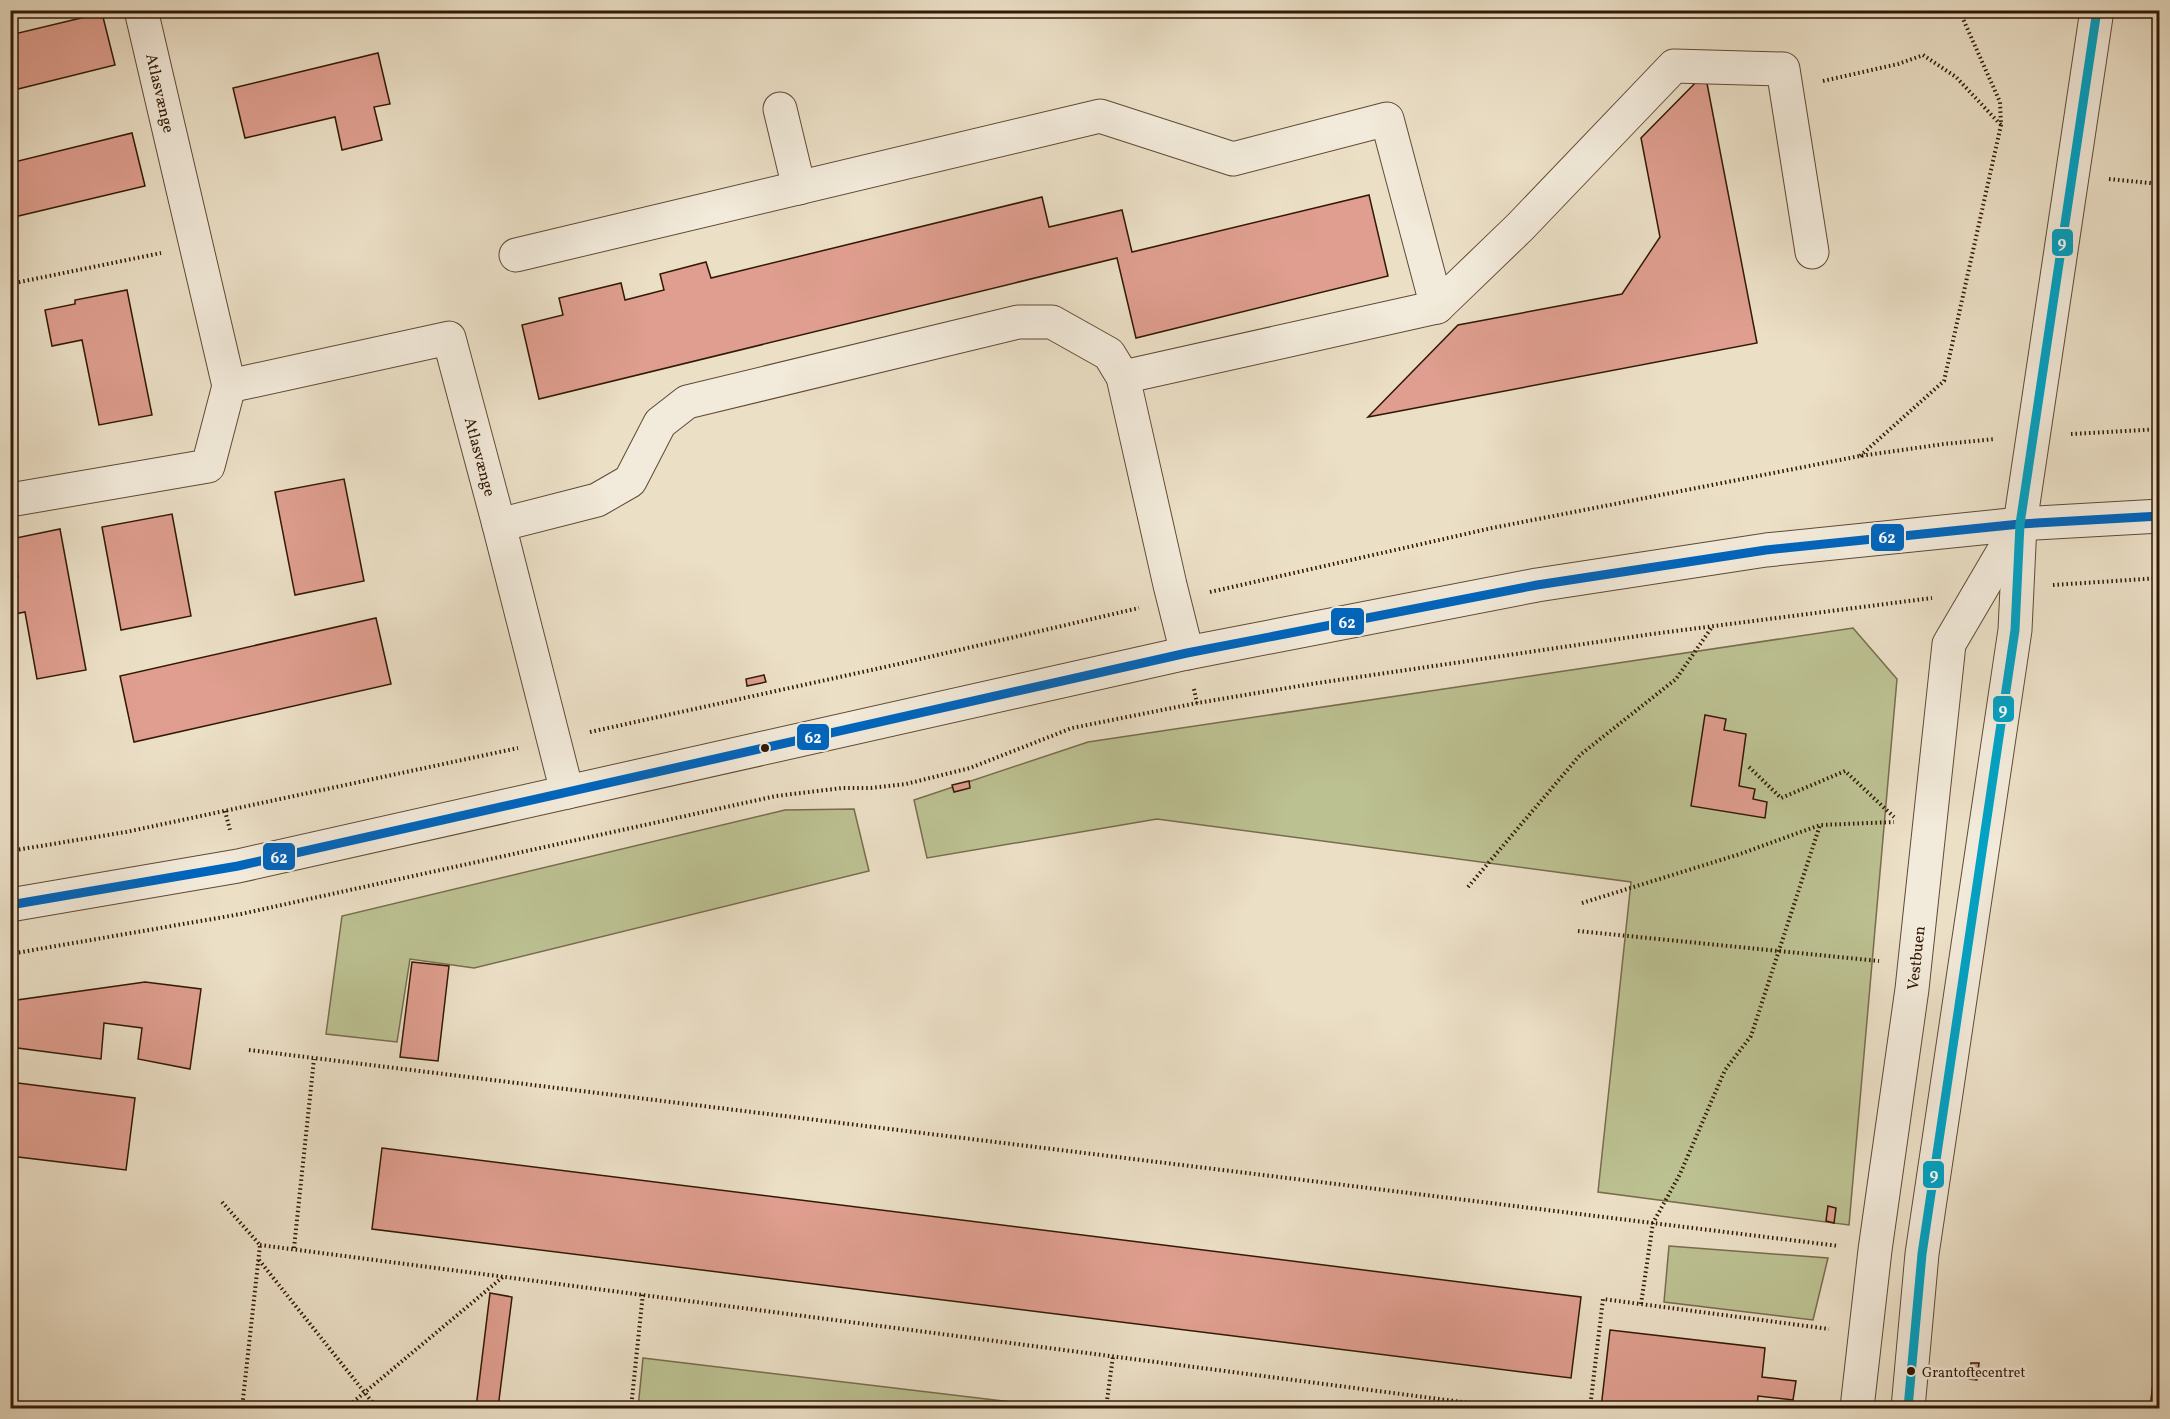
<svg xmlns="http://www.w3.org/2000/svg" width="2170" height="1419" viewBox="0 0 2170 1419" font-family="Vollkorn,serif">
	<rect width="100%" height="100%" fill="#ebdfc6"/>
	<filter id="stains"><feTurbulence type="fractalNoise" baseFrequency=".00333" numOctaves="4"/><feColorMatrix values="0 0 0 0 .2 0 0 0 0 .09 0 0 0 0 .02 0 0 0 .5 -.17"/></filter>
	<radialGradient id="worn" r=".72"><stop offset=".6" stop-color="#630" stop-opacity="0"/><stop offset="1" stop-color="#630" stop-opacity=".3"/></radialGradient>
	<path fill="#bcc192" stroke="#776d4c" stroke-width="1.5" d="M 1853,628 L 1897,679 L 1849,1225 L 1598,1192 L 1631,882 L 1157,819 L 927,858 L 914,800 L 1088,742 Z
		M 854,809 L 869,871 L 474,968 L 410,959 L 397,1042 L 326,1034 L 342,916 L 785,810 Z
		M 1669,1246 L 1828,1258 L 1813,1320 L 1664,1302 Z
		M 643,1358 L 1063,1408 L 638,1408 Z"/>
	<path fill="#df9e8f" stroke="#321905" stroke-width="1.5" d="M 317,10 L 345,10 L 319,17 Z
		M 102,13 L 115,65 L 10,91 L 10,35 Z
		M 378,53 L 390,104 L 374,107 L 382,140 L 342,150 L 335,117 L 245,138 L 233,88 Z
		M 1705,73 L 1757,343 L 1368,417 L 1458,325 L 1622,294 L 1660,237 L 1641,138 Z
		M 132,133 L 145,186 L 10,218 L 10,163 Z
		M 1369,195 L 1388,276 L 1136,338 L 1117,258 L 539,399 L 522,325 L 563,315 L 559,298 L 621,283 L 625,300 L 664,290 L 660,274 L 706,262 L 711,278 L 1042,197 L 1049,227 L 1122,210 L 1132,252 Z
		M 127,290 L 152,415 L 99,425 L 82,340 L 52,346 L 45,310 L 75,304 L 75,300 Z
		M 344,479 L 364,581 L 295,595 L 275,492 Z
		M 172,514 L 191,616 L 121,630 L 102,527 Z
		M 60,529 L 86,670 L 37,679 L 25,612 L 10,615 L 10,578 L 18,577 L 11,539 Z
		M 376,618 L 391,684 L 134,742 L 120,676 Z
		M 764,675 L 766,682 L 747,686 L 746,679 Z
		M 1705,715 L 1726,719 L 1724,730 L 1746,734 L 1739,786 L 1755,789 L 1753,799 L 1767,802 L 1765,818 L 1691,806 Z
		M 969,781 L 970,788 L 954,792 L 952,785 Z
		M 412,962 L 449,966 L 438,1061 L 400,1057 Z
		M 145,982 L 201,989 L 190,1069 L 138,1059 L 142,1028 L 104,1023 L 101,1059 L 10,1047 L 10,1001 Z
		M 2160,1042 L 2160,1104 L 2153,1103 Z
		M 10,1082 L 135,1098 L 126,1170 L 10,1156 Z
		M 382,1148 L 1581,1297 L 1571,1378 L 372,1229 Z
		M 1828,1206 L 1836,1208 L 1834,1223 L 1826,1221 Z
		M 490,1293 L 512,1297 L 498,1408 L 476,1408 Z
		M 2160,1325 L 2160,1408 L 2150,1408 Z
		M 1610,1330 L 1765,1348 L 1762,1377 L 1796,1381 L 1793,1400 L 1758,1396 L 1757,1408 L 1601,1408 Z
		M 1971,1363 L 1979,1363 L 1977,1380 L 1969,1379 Z"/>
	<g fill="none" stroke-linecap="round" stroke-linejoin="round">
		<defs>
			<g id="minor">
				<path d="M 780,109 L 799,188"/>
				<path d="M 516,255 L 1100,116 L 1233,159 L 1387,119 L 1437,307"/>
				<path d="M 1123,377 L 1437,307 L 1520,227 L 1674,66 L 1783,69 L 1812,252"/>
				<path id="s1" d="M 229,386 L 449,338 L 499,525 L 567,792"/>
				<path d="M 10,500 L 208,466 L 229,386 L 141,10"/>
				<path d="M 499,525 L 597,500 L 630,481 L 660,423 L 687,402 L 1018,322 L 1052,322 L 1109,354 L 1123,377 L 1170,585 L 1187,653"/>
				<path d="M 10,905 L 238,866 L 1187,653 L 1537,585 L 1766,550 L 2020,524 L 2160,516"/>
				<path id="s2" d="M 1857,1408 L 1875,1250 L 1912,989 L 1949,644 L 2017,528"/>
				<path d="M 1908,1408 L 1922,1254 L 2015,630 L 2020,524 L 2097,10"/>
			</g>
		</defs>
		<use href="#minor" stroke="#604a35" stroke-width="35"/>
		<path stroke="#321905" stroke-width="4" stroke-dasharray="1.5 3" stroke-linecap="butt" d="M 1823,81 L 1898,64 L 1923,55 L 1956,77 L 2001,125
			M 2109,179 L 2160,184
			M 10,284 L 161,253
			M 2071,434 L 2160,429
			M 1860,456 L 1944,381 L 2001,125 L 2000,102 L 1959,10
			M 2053,585 L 2160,578
			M 1210,592 L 1492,528 L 1860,456 L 1944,444 L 1995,439
			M 1194,689 L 1197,703
			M 590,732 L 903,663 L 1139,608
			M 1749,767 L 1781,798 L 1845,771 L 1894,817
			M 225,811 L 230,830
			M 10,851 L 126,832 L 518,748
			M 1468,887 L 1580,755 L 1676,679 L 1712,627
			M 1582,903 L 1740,854 L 1820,825 L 1894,822
			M 1578,931 L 1879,961
			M 10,954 L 241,914 L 776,796 L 842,788 L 871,788 L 906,784 L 970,768 L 1072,728 L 1197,703 L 1311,684 L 1652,634 L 1932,598
			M 249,1050 L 1839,1246
			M 222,1202 L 260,1245 L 242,1408
			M 260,1245 L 1508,1408
			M 294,1248 L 314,1059
			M 259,1260 L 377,1408
			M 1641,1304 L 1653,1223 L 1680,1174 L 1725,1070 L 1751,1036 L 1820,825
			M 346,1408 L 504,1276
			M 631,1408 L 643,1293
			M 1106,1408 L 1113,1356
			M 1590,1408 L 1603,1299 L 1829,1329"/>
		<use href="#minor" stroke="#f2eada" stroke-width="33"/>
		<defs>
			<path id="bus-1" d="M 10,905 L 238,866 L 1187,653 L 1537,585 L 1766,550 L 2020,524 L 2160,516"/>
			<path id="bus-2" d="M 1908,1408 L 1922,1254 L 2015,630 L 2020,524 L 2097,10"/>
		</defs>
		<use href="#bus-1" stroke="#f2eada" stroke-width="14"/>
		<use href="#bus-2" stroke="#f2eada" stroke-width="14"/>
		<use href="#bus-1" stroke="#0065bd" stroke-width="9"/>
		<use href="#bus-2" stroke="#02a2c4" stroke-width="9"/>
	</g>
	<g fill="#321905" stroke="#f2eada" stroke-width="2">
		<circle cx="765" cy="748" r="5"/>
		<circle cx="1911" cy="1371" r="5"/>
	</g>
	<g text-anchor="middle" stroke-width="5" stroke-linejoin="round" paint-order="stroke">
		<g font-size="14" fill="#321905" stroke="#f2eada" text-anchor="start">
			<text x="1922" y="1377">Grantoftecentret</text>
		</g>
		<g font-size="16" fill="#321905" stroke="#f2eada">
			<text transform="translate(161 93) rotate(77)" y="6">Atlasvænge</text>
			<text dy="6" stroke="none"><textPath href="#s1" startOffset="348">Atlasvænge</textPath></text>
			<text dy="6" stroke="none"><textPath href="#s2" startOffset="454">Vestbuen</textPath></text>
		</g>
	</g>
	<g stroke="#f2eada" stroke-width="2">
		<rect x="2051" y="228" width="23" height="29" rx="6" fill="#02a2c4"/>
		<rect x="1870" y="523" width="35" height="29" rx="6" fill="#0065bd"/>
		<rect x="1330" y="607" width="35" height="29" rx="6" fill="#0065bd"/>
		<rect x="1992" y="695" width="23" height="28" rx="6" fill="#02a2c4"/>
		<rect x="796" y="723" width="34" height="28" rx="6" fill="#0065bd"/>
		<rect x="262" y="842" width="34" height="29" rx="6" fill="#0065bd"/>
		<rect x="1922" y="1160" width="23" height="29" rx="6" fill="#02a2c4"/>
	</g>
	<g font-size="16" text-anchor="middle" font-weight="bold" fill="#fff">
		<text x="2062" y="248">9</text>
		<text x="1887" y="543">62</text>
		<text x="1347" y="628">62</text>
		<text x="2003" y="715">9</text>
		<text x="813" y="743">62</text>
		<text x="279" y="863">62</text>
		<text x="1934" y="1180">9</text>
	</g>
	<rect width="2170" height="1419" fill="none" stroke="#ebdfc6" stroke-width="36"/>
	<rect x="12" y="12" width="2146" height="1395" fill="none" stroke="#321905" stroke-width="3"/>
	<rect x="18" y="18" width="2134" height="1383" fill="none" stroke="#321905" stroke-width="1.5"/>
	<rect width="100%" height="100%" filter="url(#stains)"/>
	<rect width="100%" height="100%" fill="url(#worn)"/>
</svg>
